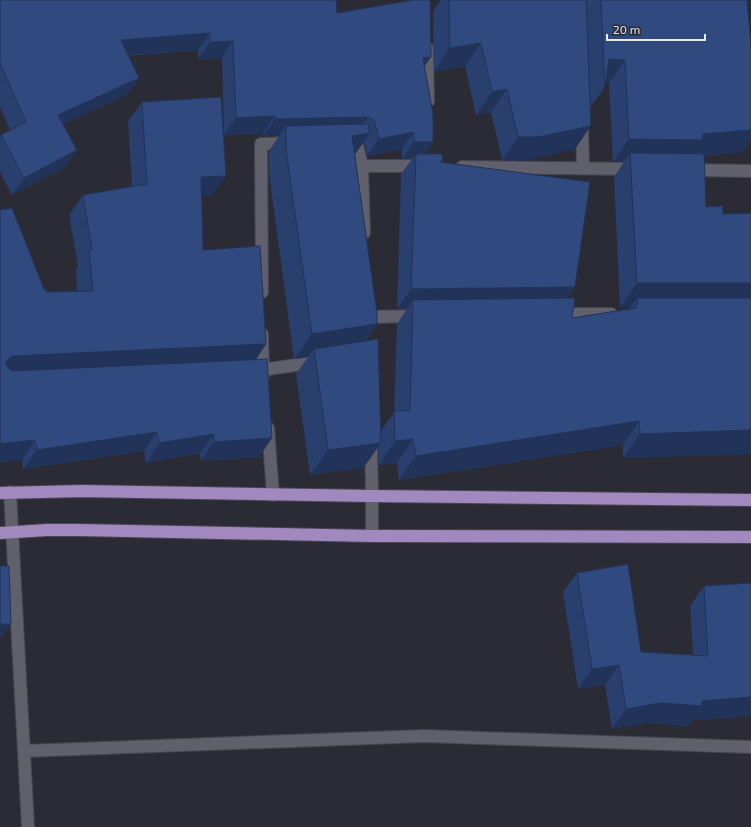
<svg xmlns="http://www.w3.org/2000/svg" width="751" height="827" viewBox="0 0 751 827" font-family="'Exo 2',sans-serif">
	<rect width="100%" height="100%" fill="#2b2b35"/>
	<g fill="none" stroke-linecap="round" stroke-linejoin="round">
		<defs>
			<path id="minor" d="M 427,48 L 428,101
				M 582,123 L 583,168
				M 349,141 L 356,141 L 362,166 L 422,166
				M 362,166 L 364,233
				M 462,167 L 636,169
				M 688,170 L 751,171
				M 262,292 L 261,144 L 289,143
				M 558,314 L 611,314
				M 367,317 L 417,316
				M 262,334 L 263,376
				M 254,371 L 317,362
				M 268,428 L 273,495
				M 371,441 L 372,496 L 372,536
				M 10,492 L 28,827
				M 24,751 L 424,736 L 751,747"/>
			<path id="major" d="M 0,493 L 81,491 L 372,496 L 751,500
				M 0,533 L 47,530 L 79,530 L 372,536 L 751,537"/>
		</defs>
		<use href="#minor" stroke="#474650" stroke-width="14"/>
		<use href="#major" stroke="#474650" stroke-width="14"/>
		<use href="#minor" stroke="#60606c" stroke-width="12"/>
		<use href="#major" stroke="#a188be" stroke-width="12"/>
	</g>
	<path fill="#293f6d" fill-rule="evenodd" d="M 0,0 L 337,13 L 424,67 L 433,142 L 425,154 L 443,162 L 567,298 L 572,318 L 629,309 L 631,307 L 620,307 L 614,177 L 624,162 L 613,162 L 609,83 L 605,83 L 605,87 L 590,108 L 575,149 L 522,161 L 502,160 L 491,112 L 476,115 L 465,66 L 434,71 L 433,11 L 441,0 L 747,0 L 743,152 L 704,156 L 706,207 L 723,214 L 751,213 L 751,454 L 623,458 L 623,445 L 399,480 L 397,463 L 379,465 L 378,447 L 364,467 L 310,475 L 296,374 L 308,357 L 294,359 L 269,174 L 269,151 L 279,136 L 263,136 L 263,133 L 224,135 L 222,58 L 198,59 L 198,50 L 128,56 L 139,78 L 127,95 L 63,124 L 77,150 L 65,167 L 12,195 L 0,172 L 0,136 L 1,135 L 10,130 L 0,107 ZM 364,142 L 367,156 L 402,149 L 402,159 L 412,159 L 401,174 L 397,309 L 407,309 L 397,324 L 394,412 L 381,431 L 366,341 L 377,324 L 355,154 Z
		M 142,102 L 226,176 L 212,195 L 202,196 L 203,250 L 266,344 L 255,360 L 272,438 L 259,457 L 201,461 L 200,453 L 146,463 L 144,451 L 23,469 L 22,460 L 0,462 L 0,210 L 44,289 L 47,292 L 77,291 L 76,269 L 78,266 L 69,215 L 83,195 L 132,186 L 128,121 Z
		M 577,573 L 641,652 L 693,655 L 690,606 L 704,586 L 751,583 L 751,716 L 692,720 L 688,726 L 647,723 L 612,729 L 605,685 L 578,689 L 563,592 Z"/>
	<path fill="#223359" d="M 210,33 L 198,50 L 109,57 L 121,40 Z
		M 233,41 L 222,58 L 198,59 L 210,42 Z
		M 481,43 L 465,66 L 434,71 L 450,48 Z
		M 431,57 L 419,74 L 423,58 Z
		M 609,59 L 625,60 L 609,83 L 604,83 Z
		M 139,78 L 127,95 L 46,132 L 58,115 Z
		M 507,89 L 491,112 L 476,115 L 492,92 Z
		M 275,116 L 263,133 L 224,135 L 236,118 Z
		M 368,117 L 356,134 L 286,126 L 279,136 L 263,136 L 275,119 Z
		M 591,126 L 575,149 L 522,161 L 502,160 L 518,137 Z
		M 751,130 L 751,140 L 743,152 L 691,157 L 630,153 L 624,162 L 613,162 L 629,139 L 703,134 Z
		M 414,132 L 402,149 L 367,156 L 379,139 Z
		M 370,133 L 352,158 L 352,136 Z
		M 414,142 L 433,142 L 421,159 L 416,154 L 412,159 L 402,159 Z
		M 77,150 L 65,167 L 12,195 L 24,178 Z
		M 226,176 L 212,195 L 187,197 L 201,177 Z
		M 637,283 L 751,283 L 751,308 L 638,304 L 637,298 L 631,307 L 620,307 Z
		M 575,287 L 560,307 L 413,300 L 407,309 L 397,309 L 411,289 Z
		M 377,324 L 360,349 L 314,349 L 308,357 L 294,359 L 312,334 Z
		M 266,344 L 253,364 L 0,375 L 7,360 L 13,356 Z
		M 639,421 L 623,445 L 399,480 L 416,456 Z
		M 751,430 L 751,454 L 623,458 L 640,434 Z
		M 157,432 L 144,451 L 23,469 L 37,450 Z
		M 214,434 L 200,453 L 146,463 L 159,443 Z
		M 272,438 L 259,457 L 201,461 L 214,442 Z
		M 413,439 L 397,463 L 379,465 L 395,441 Z
		M 35,440 L 22,460 L 0,462 L 0,444 Z
		M 381,443 L 364,467 L 310,475 L 328,450 Z
		M 0,624 L 11,624 L 1,638 L 0,638 Z
		M 619,665 L 605,685 L 578,689 L 592,669 Z
		M 751,697 L 751,716 L 692,720 L 688,726 L 647,723 L 612,729 L 626,709 L 660,703 Z"/>
	<path fill="#30497f" stroke="#223359" d="M 0,0 L 336,0 L 337,13 L 413,0 L 430,0 L 431,57 L 423,58 L 433,114 L 433,142 L 414,142 L 414,132 L 379,139 L 374,120 L 368,117 L 275,119 L 275,116 L 236,118 L 233,41 L 210,42 L 210,33 L 121,40 L 139,78 L 58,115 L 77,150 L 24,178 L 1,135 L 26,122 L 0,63 Z
		M 449,0 L 586,0 L 591,126 L 538,137 L 518,137 L 507,89 L 492,92 L 481,43 L 450,48 Z
		M 601,0 L 747,0 L 751,45 L 751,130 L 703,134 L 703,140 L 629,139 L 625,60 L 609,59 L 605,87 Z
		M 221,97 L 226,176 L 201,177 L 203,250 L 260,246 L 266,344 L 13,356 L 7,360 L 6,364 L 10,370 L 14,371 L 267,359 L 272,438 L 214,442 L 214,434 L 159,443 L 157,432 L 37,450 L 35,440 L 0,444 L 0,210 L 12,208 L 44,289 L 46,289 L 47,292 L 93,291 L 89,250 L 92,250 L 83,195 L 147,184 L 142,102 Z
		M 368,124 L 370,133 L 352,136 L 377,313 L 377,324 L 312,334 L 286,150 L 286,126 Z
		M 630,153 L 704,154 L 706,207 L 723,206 L 723,214 L 751,213 L 751,283 L 637,283 Z
		M 416,154 L 442,154 L 443,161 L 440,162 L 590,182 L 575,287 L 411,289 Z
		M 575,298 L 572,318 L 636,308 L 636,304 L 638,304 L 637,298 L 751,298 L 751,430 L 640,434 L 639,421 L 416,456 L 413,439 L 395,441 L 394,411 L 410,410 L 413,300 Z
		M 378,339 L 381,443 L 328,450 L 314,349 Z
		M 628,564 L 641,652 L 708,656 L 704,586 L 751,583 L 751,697 L 702,701 L 702,706 L 660,703 L 626,709 L 619,665 L 592,669 L 577,573 Z
		M 0,566 L 9,566 L 11,624 L 0,624 Z"/>
	<path d="M607 34v6h98v-6" fill="none" stroke="#e9e9f0" stroke-width="2"/>
	<text x="613" y="34" font-size="12" fill="#e9e9f0" stroke="#2b2b35" stroke-width="3" paint-order="stroke">20 m</text>
</svg>
